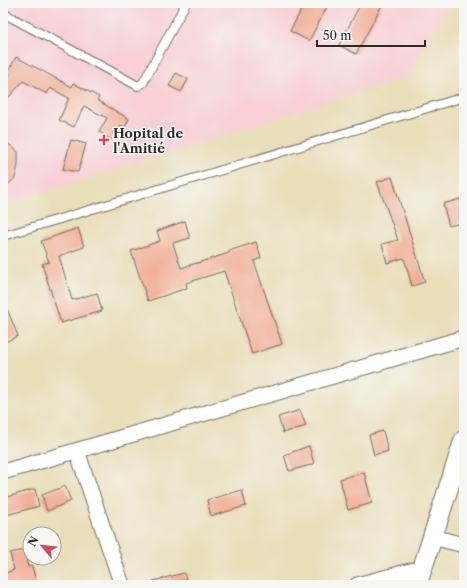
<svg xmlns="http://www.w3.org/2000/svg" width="467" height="588" viewBox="0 0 467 588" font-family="'Libre Caslon Text',serif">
	<rect width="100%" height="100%" fill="#f6f6f2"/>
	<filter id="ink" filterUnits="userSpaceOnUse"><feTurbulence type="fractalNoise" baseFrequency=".025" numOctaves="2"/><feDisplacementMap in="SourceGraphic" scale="8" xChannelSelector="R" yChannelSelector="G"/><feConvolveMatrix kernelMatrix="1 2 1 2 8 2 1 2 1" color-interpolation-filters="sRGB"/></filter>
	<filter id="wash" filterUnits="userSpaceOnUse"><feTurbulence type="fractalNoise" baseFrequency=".012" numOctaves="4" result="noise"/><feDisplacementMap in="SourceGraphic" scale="16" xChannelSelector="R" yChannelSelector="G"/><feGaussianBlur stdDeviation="0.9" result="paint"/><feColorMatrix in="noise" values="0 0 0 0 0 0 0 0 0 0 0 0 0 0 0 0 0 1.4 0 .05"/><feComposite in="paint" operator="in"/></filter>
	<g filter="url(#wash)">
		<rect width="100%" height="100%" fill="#e9deba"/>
		<path fill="#f7cfd5" d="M 3,3 L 450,3 L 408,76 L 3,205 Z"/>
		<g id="blocks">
			<path fill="#f1af97" d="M 305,3 L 329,3 L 309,41 L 290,31 Z
				M 361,3 L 383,3 L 356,54 L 339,45 Z
				M 16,57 L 72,87 L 73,83 L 99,97 L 97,100 L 129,119 L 125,127 L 121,125 L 113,140 L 99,132 L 107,118 L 84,106 L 74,127 L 59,120 L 69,98 L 50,88 L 47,94 L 23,81 L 3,104 L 3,84 L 10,74 L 8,72 Z
				M 176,73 L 188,79 L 181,92 L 169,86 Z
				M 3,139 L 18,152 L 18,165 L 15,178 L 3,189 Z
				M 71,140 L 86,144 L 78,172 L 63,169 Z
				M 392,177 L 425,282 L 412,286 L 404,258 L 387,263 L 382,244 L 398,240 L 377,182 Z
				M 464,198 L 464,216 L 459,217 L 461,223 L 449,226 L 443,204 Z
				M 185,221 L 190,238 L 173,243 L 181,268 L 229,253 L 229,251 L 256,242 L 261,258 L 254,261 L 282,344 L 252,354 L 224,271 L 186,283 L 187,288 L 148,301 L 131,251 L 160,241 L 157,231 Z
				M 78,228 L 84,247 L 59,256 L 72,300 L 97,293 L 102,311 L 61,323 L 42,264 L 49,262 L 41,241 Z
				M 3,299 L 18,336 L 3,343 Z
				M 300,410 L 306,426 L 283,433 L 278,417 Z
				M 383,431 L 388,451 L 374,455 L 369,435 Z
				M 309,446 L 314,464 L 289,471 L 284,455 Z
				M 364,472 L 372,503 L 348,510 L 340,479 Z
				M 65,486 L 71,501 L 47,511 L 42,495 Z
				M 35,489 L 39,506 L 3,516 L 3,498 Z
				M 242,490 L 246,506 L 211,516 L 207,500 Z
				M 24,550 L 28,567 L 32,566 L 37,585 L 3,585 L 3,574 L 14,570 L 10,553 Z
				M 184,573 L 188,585 L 153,585 L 153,581 Z"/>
		</g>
	</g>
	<g filter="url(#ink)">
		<use href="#blocks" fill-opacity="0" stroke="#6e6a5d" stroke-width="1"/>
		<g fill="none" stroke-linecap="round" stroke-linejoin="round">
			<defs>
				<path id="service" d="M 3,13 L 138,86 L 143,83 L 186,3
					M 3,236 L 464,97"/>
				<path id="minor" d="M 77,451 L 122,585
					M 3,472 L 464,338
					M 432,537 L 464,545
					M 357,585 L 422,568"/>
				<path id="tertiary" d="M 417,585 L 464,440"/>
			</defs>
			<use href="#service" stroke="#6e6a5d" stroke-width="10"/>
			<use href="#minor" stroke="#6e6a5d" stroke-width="17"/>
			<use href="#tertiary" stroke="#6e6a5d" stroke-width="21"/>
			<use href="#service" stroke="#fff" stroke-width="8"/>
			<use href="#minor" stroke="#fff" stroke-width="15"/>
			<use href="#tertiary" stroke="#fff" stroke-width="19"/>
		</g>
	</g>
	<path fill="#d1495b" stroke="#f6f6f2" stroke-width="1.5" d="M102 134h4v4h4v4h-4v4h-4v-4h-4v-4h4z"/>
	<g text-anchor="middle" stroke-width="3" stroke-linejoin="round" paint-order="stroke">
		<g font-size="13" font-weight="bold" fill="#2b2b2b" stroke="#f6f6f2" text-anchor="start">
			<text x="113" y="138">Hopital de<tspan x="113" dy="15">l'Amitié</tspan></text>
		</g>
	</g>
	<rect width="467" height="588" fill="none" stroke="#f6f6f2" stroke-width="16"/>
	<g transform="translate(42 546) rotate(298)"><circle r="19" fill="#f6f6f2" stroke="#a5a5a2"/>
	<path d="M0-3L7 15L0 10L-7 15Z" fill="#d1495b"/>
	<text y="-6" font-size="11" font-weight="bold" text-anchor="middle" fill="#2b2b2b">N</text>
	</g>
	<path d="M317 40v6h108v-6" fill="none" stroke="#2b2b2b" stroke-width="2"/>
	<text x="323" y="40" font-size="12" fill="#2b2b2b" stroke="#f6f6f2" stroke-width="3" paint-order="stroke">50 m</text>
</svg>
